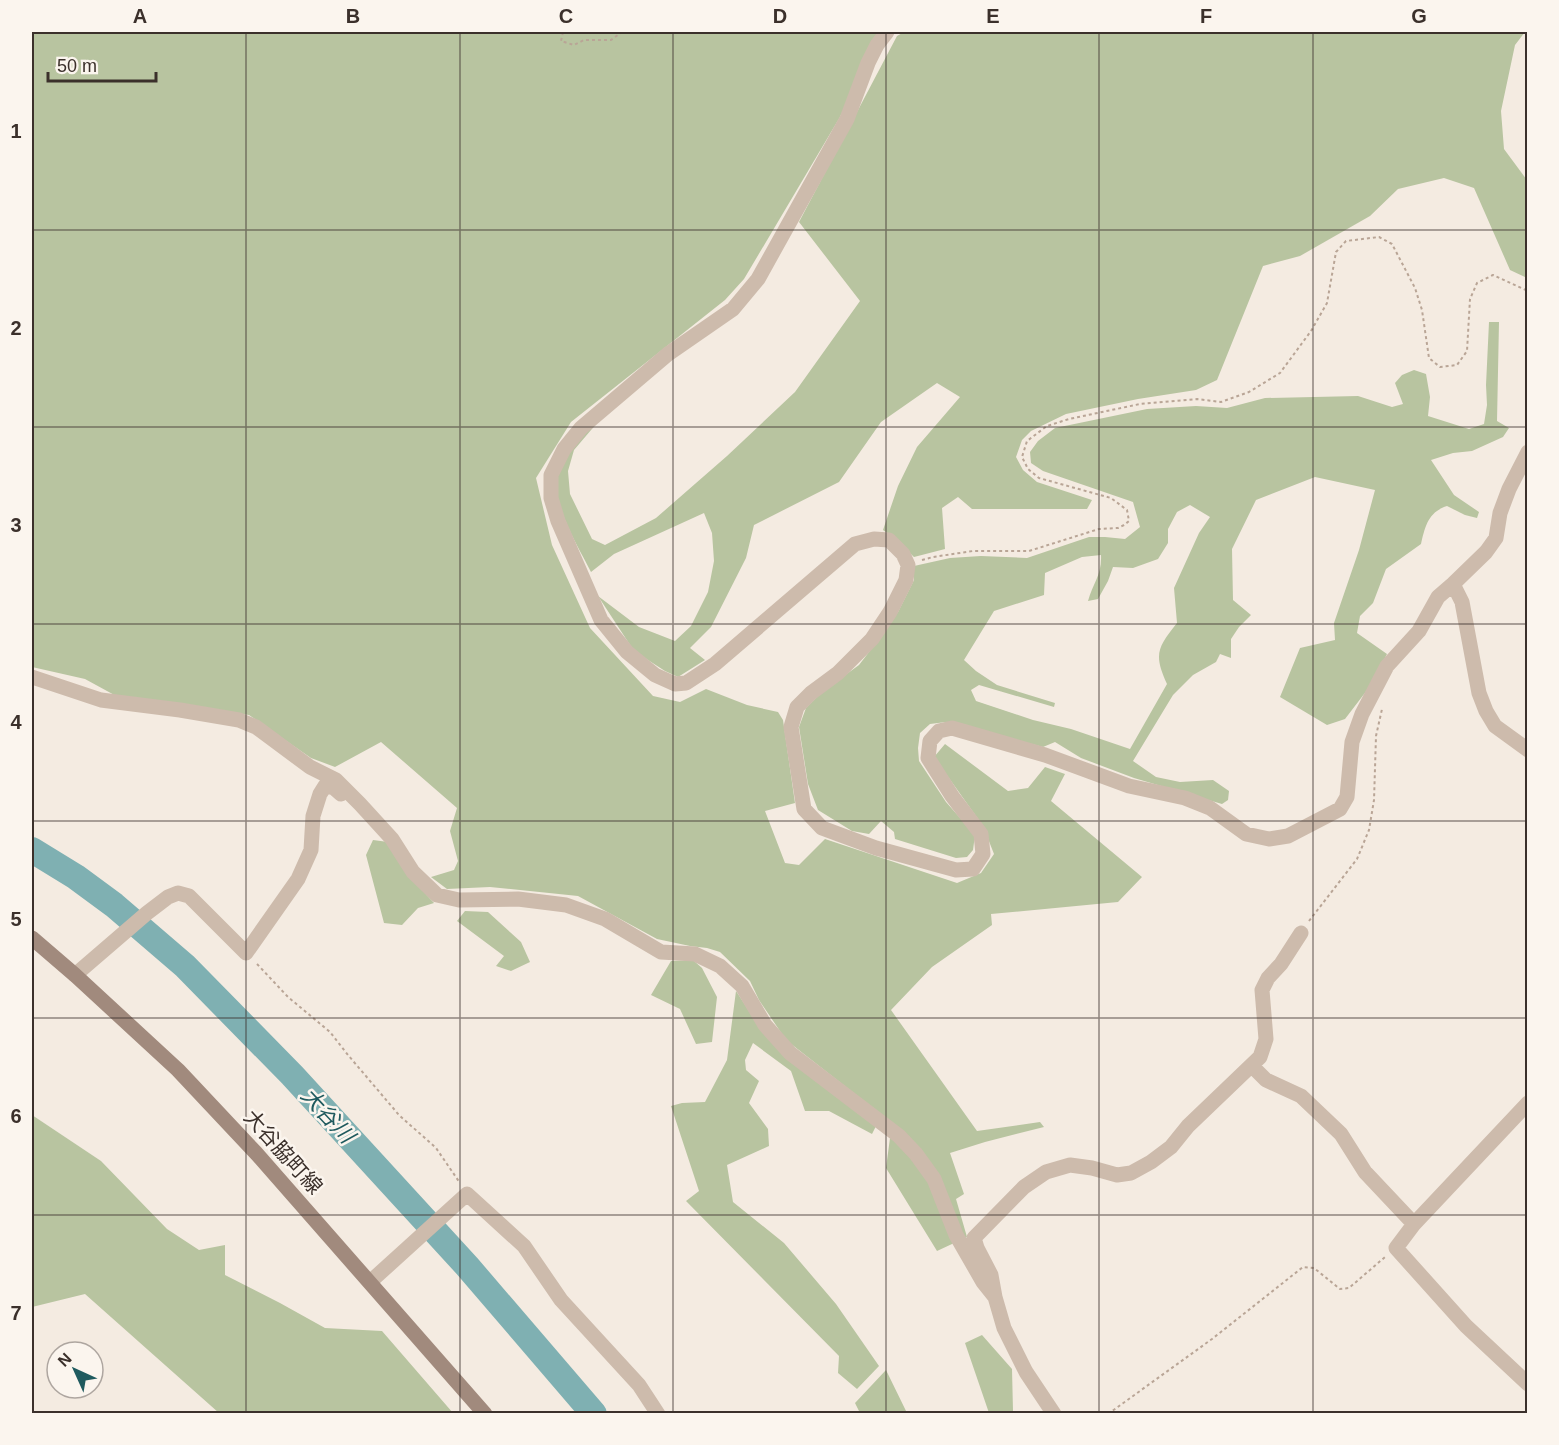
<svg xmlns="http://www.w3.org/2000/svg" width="1559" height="1445" viewBox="0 0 1559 1445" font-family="Helvetica,'Noto Sans JP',sans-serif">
	<rect width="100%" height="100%" fill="#f4ebe1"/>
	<path fill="#b8c4a0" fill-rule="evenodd" d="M 32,32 L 879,32 L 840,117 L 744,279 L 725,300 L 571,422 L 536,478 L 552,545 L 590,628 L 653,696 L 680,702 L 706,689 L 747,705 L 778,712 L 783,720 L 795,803 L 765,811 L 785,863 L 799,865 L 825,839 L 957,883 L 981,873 L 994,854 L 983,826 L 934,757 L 945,744 L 1008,791 L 1028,788 L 1045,767 L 1065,774 L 1051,801 L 1142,877 L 1118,902 L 991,914 L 992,925 L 932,967 L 891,1010 L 977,1131 L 1040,1122 L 1044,1127 L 985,1142 L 950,1153 L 964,1194 L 956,1199 L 967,1237 L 937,1251 L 886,1168 L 892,1123 L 786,1040 L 759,1000 L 750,981 L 720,952 L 707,948 L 690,946 L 657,939 L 578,896 L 490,887 L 447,889 L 431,877 L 454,870 L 458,861 L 450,831 L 457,808 L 381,742 L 335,767 L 311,758 L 249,715 L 118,697 L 85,679 L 32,667 Z
		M 904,32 L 1525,32 L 1515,45 L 1501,111 L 1504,149 L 1527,180 L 1527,278 L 1510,270 L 1474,188 L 1444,178 L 1398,189 L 1370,216 L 1300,256 L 1263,266 L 1217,380 L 1196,390 L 1138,399 L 1066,414 L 1031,431 L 1022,440 L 1016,457 L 1023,470 L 1037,482 L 1092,500 L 1087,509 L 972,509 L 958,497 L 942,508 L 945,549 L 914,557 L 893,537 L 883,530 L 898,486 L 917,447 L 960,397 L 937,383 L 881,422 L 839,482 L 754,525 L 746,558 L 711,627 L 690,648 L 705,660 L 678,677 L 665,671 L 634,651 L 598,596 L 639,627 L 675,641 L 691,626 L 708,592 L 714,561 L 712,533 L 704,513 L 614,554 L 591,572 C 579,548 550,502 558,475 C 560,469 564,463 566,458 C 574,443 584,432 597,423 L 574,450 L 568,471 L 570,494 L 592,539 L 605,545 L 656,518 L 727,456 L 795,392 L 860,301 L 799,222 L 897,36 Z
		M 1489,322 L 1499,322 L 1497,421 L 1509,428 L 1503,437 L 1472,451 L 1453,453 L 1431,460 L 1454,495 L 1479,512 L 1477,518 L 1465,515 L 1447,506 C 1428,512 1425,527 1421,544 L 1386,569 L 1373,603 L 1360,616 L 1357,633 L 1387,654 L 1371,685 L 1345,719 L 1327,725 L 1280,697 L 1300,648 L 1335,640 L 1334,623 L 1359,550 L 1375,490 L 1315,477 L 1256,500 L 1232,549 L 1233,600 L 1251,615 L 1239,627 L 1231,639 L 1231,658 L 1220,654 L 1216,662 L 1193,675 L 1173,695 L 1133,761 L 1156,777 L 1180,782 L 1213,780 L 1229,791 L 1228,800 L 1222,804 L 1134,778 L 1081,758 L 1055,742 L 1043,747 L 946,722 L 930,724 L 920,733 L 918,748 L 919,761 L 946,802 L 975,835 L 973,850 L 967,857 L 956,858 L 895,839 L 894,832 L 881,821 L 869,834 L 852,831 L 818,810 L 808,784 L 799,727 L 806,708 L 822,692 L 859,665 L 879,639 L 898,612 L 914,580 L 914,566 L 950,558 L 981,556 L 1027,558 L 1089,537 L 1105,537 L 1125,539 L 1140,527 L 1133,502 L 1043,471 L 1031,463 L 1030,452 L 1038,441 L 1055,428 L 1147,409 L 1196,406 L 1227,408 L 1265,398 L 1358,396 L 1392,407 L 1403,404 L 1395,383 L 1402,375 L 1414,370 L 1426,374 L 1430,397 L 1428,416 L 1469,429 L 1484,424 L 1487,405 L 1486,385 ZM 1190,505 L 1210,517 L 1199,533 L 1174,588 L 1177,623 C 1158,647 1153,654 1167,684 L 1130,749 L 1071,729 L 1033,720 L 976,701 L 971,690 L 979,685 L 1054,707 L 1055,703 L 997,685 L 976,671 L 964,660 L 994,611 L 1044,595 L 1045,573 L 1082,557 L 1101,555 C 1102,575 1093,583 1088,601 L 1098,599 L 1108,581 L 1113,567 L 1133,568 L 1158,559 L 1168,543 L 1168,529 L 1177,512 Z
		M 373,840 L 388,842 L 411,878 L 434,903 L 418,908 L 402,925 L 384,923 L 366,855 Z
		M 465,911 L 488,912 L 521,942 L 530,962 L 511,971 L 496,966 L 504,956 L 457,921 Z
		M 693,960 L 702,968 L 717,997 L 712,1042 L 696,1044 L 680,1009 L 651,995 L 671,961 Z
		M 736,991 L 759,1026 L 877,1124 L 872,1134 L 829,1111 L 805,1111 L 791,1071 L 753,1043 L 745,1060 L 746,1070 L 759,1081 L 749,1103 L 768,1129 L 769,1146 L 727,1165 L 733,1202 L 784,1243 L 836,1304 L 879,1366 L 857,1389 L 838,1373 L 839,1356 L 686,1201 L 699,1191 L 671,1106 L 682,1103 L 705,1102 L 727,1060 Z
		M 32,1115 L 101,1161 L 167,1229 L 199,1250 L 225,1245 L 225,1275 L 280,1303 L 325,1328 L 382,1331 L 453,1413 L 219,1413 L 85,1294 L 32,1307 Z
		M 982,1335 L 1012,1369 L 1013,1411 L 1041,1411 L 1042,1413 L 989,1413 L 965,1343 Z
		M 886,1370 L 907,1413 L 860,1413 L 855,1403 Z"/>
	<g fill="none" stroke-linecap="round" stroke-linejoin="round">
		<path stroke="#7fb0b2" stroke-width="26" d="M 32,850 L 76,877 L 114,905 L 185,966 L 292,1075 L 467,1266 L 594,1414"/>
		<path stroke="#b9a596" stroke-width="2" stroke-dasharray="3 3" stroke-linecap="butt" d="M 563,32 L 561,41 L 574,45 L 584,40 L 611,40 L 622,32
			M 922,560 L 933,557 L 973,551 L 1029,551 L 1099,529 L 1118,528 L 1124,525 L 1129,521 L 1127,510 L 1111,498 L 1039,478 L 1028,469 L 1022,457 L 1027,441 L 1047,426 L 1069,419 L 1140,404 L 1197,399 L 1221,402 L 1249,392 L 1280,373 L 1311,331 L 1327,303 L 1336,252 L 1346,241 L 1379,237 L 1392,244 L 1415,288 L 1422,310 L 1429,358 L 1440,367 L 1457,365 L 1467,351 L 1470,299 L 1477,283 L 1493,275 L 1528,291
			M 1309,921 L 1357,859 L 1369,830 L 1374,800 L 1376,736 L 1382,709
			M 257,964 L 288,997 L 330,1032 L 348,1055 L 399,1115 L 436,1148 L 460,1183
			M 1108,1414 L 1212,1339 L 1303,1267 L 1314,1268 L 1340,1289 L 1349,1288 L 1385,1257"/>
		<path stroke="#cdbbac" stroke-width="15" d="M 887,32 L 877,45 L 868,63 L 847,119 L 758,279 L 733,309 L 668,354 L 581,428 L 564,449 L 551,475 L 551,498 L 558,521 L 601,620 L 627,652 L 655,675 L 675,684 L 686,683 L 715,664 L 855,544 L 874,539 L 889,540 L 903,554 L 908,565 L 906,580 L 890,612 L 872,639 L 838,673 L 811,693 L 797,707 L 791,727 L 804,809 L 822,828 L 876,848 L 956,870 L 973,869 L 983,854 L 981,834 L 952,796 L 928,758 L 930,741 L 939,731 L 952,728 L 1045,755 L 1129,786 L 1185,798 L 1210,808 L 1246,834 L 1269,839 L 1288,836 L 1340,809 L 1347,797 L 1352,742 L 1362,714 L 1387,666 L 1419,631 L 1438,597 L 1453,584 L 1486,552 L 1496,538 L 1500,513 L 1509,489 L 1528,452
			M 1453,584 L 1462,602 L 1479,693 L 1486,711 L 1495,726 L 1528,750
			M 32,677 L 101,700 L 180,710 L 239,720 L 256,727 L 310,767 L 336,780 L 360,804 L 392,839 L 413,872 L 437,895 L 459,900 L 518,899 L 566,905 L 605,919 L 661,952 L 695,954 L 720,966 L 742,986 L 765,1025 L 790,1053 L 899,1136 L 916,1154 L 934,1179 L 956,1235 L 983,1282 L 995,1297
			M 75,975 L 147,913 L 168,897 L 178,893 L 189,896 L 246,953 L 298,879 L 311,850 L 313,816 L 320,794 L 325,786 L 333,787 L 341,794
			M 1252,1066 L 1266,1080 L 1301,1096 L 1341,1134 L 1365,1172 L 1414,1224
			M 1528,1103 L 1414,1224 L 1396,1248 L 1466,1326 L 1528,1384
			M 370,1282 L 467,1194 L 524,1246 L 561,1300 L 639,1385 L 658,1414
			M 1054,1414 L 1026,1372 L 1004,1328 L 995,1297 L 991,1275 L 977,1248 L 974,1238 L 1024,1187 L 1046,1172 L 1070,1165 L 1092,1168 L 1117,1175 L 1131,1173 L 1151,1162 L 1171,1147 L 1188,1126 L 1260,1057 L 1266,1039 L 1262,990 L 1268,978 L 1281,964 L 1301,933"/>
		<path stroke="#a18a7d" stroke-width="15" d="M 32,938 L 75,975 L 178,1070 L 256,1153 L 485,1414"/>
	</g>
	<path fill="none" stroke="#3b302b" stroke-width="1.5" stroke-opacity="0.55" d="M 246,32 L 246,1414M 460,32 L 460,1414M 673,32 L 673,1414M 886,32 L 886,1414M 1099,32 L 1099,1414M 1313,32 L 1313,1414M 32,230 L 1528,230M 32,427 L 1528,427M 32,624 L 1528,624M 32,821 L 1528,821M 32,1018 L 1528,1018M 32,1215 L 1528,1215"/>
	<g text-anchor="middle" stroke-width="5" stroke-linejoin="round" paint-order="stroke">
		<g font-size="21" fill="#3b302b" stroke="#fbf5ee">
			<text transform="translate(283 1152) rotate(48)" y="7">大谷脇町線</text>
		</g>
		<g font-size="22" font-style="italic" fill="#1f5a5e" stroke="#fbf5ee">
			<text transform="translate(328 1115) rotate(47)" y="8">大谷川</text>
		</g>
	</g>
	<rect width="1559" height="1445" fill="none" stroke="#fbf5ee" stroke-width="66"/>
	<g transform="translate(75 1370) rotate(315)"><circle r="28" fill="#fbf5ee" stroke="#aea6a0" stroke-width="1.5"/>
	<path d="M0-4.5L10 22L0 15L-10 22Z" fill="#1f5a5e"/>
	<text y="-9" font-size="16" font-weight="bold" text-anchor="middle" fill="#3b302b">N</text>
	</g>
	<path d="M48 72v9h108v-9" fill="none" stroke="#3b302b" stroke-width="3"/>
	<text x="57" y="72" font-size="18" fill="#3b302b" stroke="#fbf5ee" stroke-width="4.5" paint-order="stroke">50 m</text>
	<rect x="33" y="33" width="1493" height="1379" fill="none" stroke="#3b302b" stroke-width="2"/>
	<g font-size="20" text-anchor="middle" font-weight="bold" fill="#3b302b">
		<text x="140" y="23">A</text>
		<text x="353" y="23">B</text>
		<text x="566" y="23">C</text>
		<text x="780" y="23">D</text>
		<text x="993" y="23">E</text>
		<text x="1206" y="23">F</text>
		<text x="1419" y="23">G</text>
		<text x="16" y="138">1</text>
		<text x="16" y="335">2</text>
		<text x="16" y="532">3</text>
		<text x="16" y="729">4</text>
		<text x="16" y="926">5</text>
		<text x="16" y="1123">6</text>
		<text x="16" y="1320">7</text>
	</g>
</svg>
